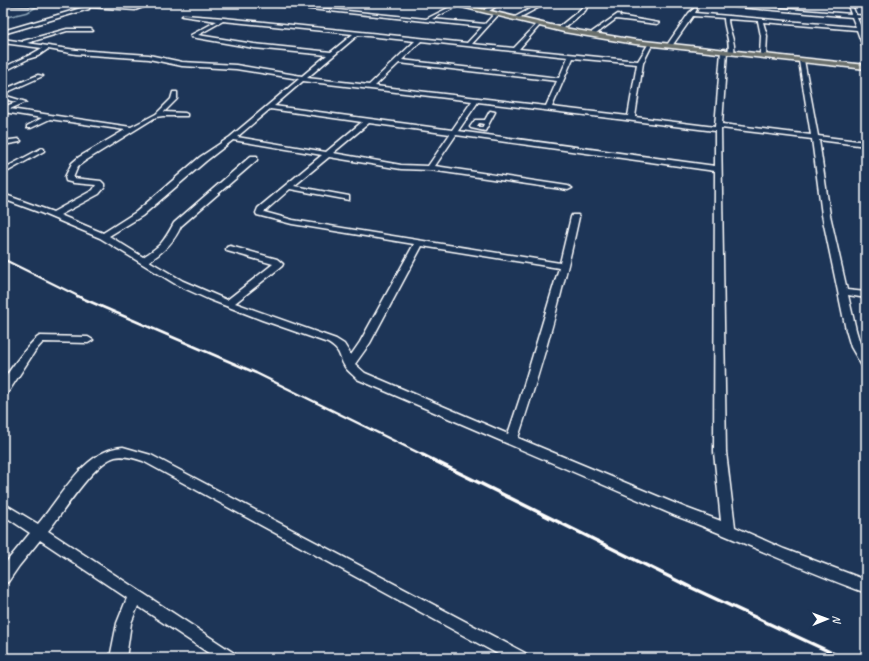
<svg xmlns="http://www.w3.org/2000/svg" width="869" height="661" viewBox="0 0 869 661" font-family="Caveat,sans-serif">
	<rect width="100%" height="100%" fill="#1d3557"/>
	<filter id="ink" filterUnits="userSpaceOnUse"><feTurbulence type="fractalNoise" baseFrequency=".025" numOctaves="2"/><feDisplacementMap in="SourceGraphic" scale="8" xChannelSelector="R" yChannelSelector="G"/><feConvolveMatrix kernelMatrix="1 2 1 2 8 2 1 2 1" color-interpolation-filters="sRGB"/></filter>
	<g filter="url(#ink)">
		<g fill="none" stroke-linecap="round" stroke-linejoin="round">
			<path stroke="#8ca4b7" stroke-width="1.5" d="M 3,18 L 28,12 L 38,6"/>
			<defs>
				<path id="minor" d="M 3,3 L 71,4 L 135,8 L 148,3 L 154,3 L 135,10 L 89,7 L 89,9 L 3,34 L 3,31 L 85,7 L 3,5 Z
					M 253,3 L 269,3 L 426,19 L 456,4 L 458,6 L 432,19 L 485,24 L 495,13 L 499,14 L 472,44 L 514,48 L 538,23 L 540,25 L 519,49 L 638,61 L 649,43 L 653,43 L 643,63 L 635,117 L 715,127 L 721,51 L 724,49 L 727,51 L 722,124 L 811,135 L 799,61 L 804,60 L 818,136 L 866,142 L 866,146 L 819,140 L 830,215 L 847,290 L 866,292 L 866,298 L 848,295 L 856,330 L 861,347 L 866,355 L 866,368 L 862,366 L 851,347 L 846,330 L 822,215 L 812,139 L 721,128 L 726,452 L 735,527 L 784,549 L 866,580 L 866,593 C 802,570 740,540 676,516 L 357,379 C 353,375 348,371 345,367 C 338,355 342,352 328,343 L 262,320 L 208,299 L 177,285 L 100,238 L 41,213 L 3,199 L 3,194 L 53,212 L 93,190 L 96,185 L 74,183 L 66,181 L 65,177 L 72,163 L 79,157 L 125,130 L 50,119 L 31,128 L 27,128 L 27,126 L 42,118 L 3,112 L 3,107 L 17,102 L 3,99 L 3,95 L 26,102 L 10,109 L 131,127 L 156,114 L 171,99 L 173,92 L 177,92 L 177,99 L 164,112 L 185,113 L 187,114 L 187,116 L 163,116 L 156,117 L 85,161 L 78,166 L 73,178 L 101,181 L 104,184 L 104,188 L 99,194 L 60,215 L 103,233 L 136,212 L 200,157 L 230,137 L 299,79 L 236,69 L 182,66 L 149,59 L 76,54 L 48,49 L 38,56 L 28,59 L 3,72 L 3,68 C 16,61 30,56 42,48 L 3,43 L 3,39 L 23,42 L 23,41 L 67,29 L 91,29 L 93,31 L 67,31 L 27,43 L 76,50 L 149,55 L 182,62 L 236,65 L 302,76 L 327,55 L 254,48 L 191,37 L 191,35 L 217,21 L 182,16 L 184,15 L 224,18 L 467,43 L 482,27 ZM 223,21 L 353,34 L 331,52 L 254,44 L 198,35 ZM 358,35 L 415,41 L 369,85 L 307,78 ZM 421,41 L 568,57 L 559,78 L 402,60 ZM 573,58 L 637,64 L 628,116 L 552,107 ZM 399,63 L 557,81 L 546,106 L 375,86 ZM 303,81 L 472,101 L 452,130 L 274,106 ZM 478,102 L 715,131 L 715,166 L 458,131 ZM 270,109 L 362,122 L 326,152 L 237,137 ZM 369,123 L 450,134 L 428,166 L 401,165 L 333,153 ZM 456,135 L 715,171 L 714,452 L 721,521 L 686,508 L 518,438 C 542,366 563,292 579,217 L 578,215 L 572,215 L 571,217 L 560,263 L 293,220 L 264,212 L 290,189 L 349,200 L 349,196 L 294,186 L 329,157 L 401,169 L 430,170 L 568,190 L 572,188 L 568,186 L 435,166 ZM 233,140 L 322,155 L 258,208 L 256,213 L 257,215 L 292,224 L 414,244 L 360,342 L 351,355 L 344,344 L 336,339 L 235,303 L 282,266 L 283,264 L 277,259 L 230,246 L 227,247 L 226,249 L 227,251 L 273,264 L 227,300 L 183,281 L 149,261 C 164,252 174,242 181,226 L 257,160 L 257,156 L 251,156 L 174,223 C 164,241 161,246 143,257 L 109,236 L 142,216 L 206,161 ZM 422,246 L 559,268 L 520,398 L 508,434 L 365,373 L 355,364 L 370,343 Z
					M 496,3 L 501,3 L 489,11 L 485,11 L 485,9 Z
					M 541,3 L 547,3 L 519,18 L 515,17 Z
					M 586,3 L 590,3 L 585,11 L 564,28 L 560,28 L 560,26 L 581,9 Z
					M 694,3 L 712,3 L 851,14 L 847,3 L 851,3 L 856,15 L 866,16 L 866,18 L 857,18 L 861,27 L 866,28 L 866,30 L 862,30 L 866,40 L 866,49 L 863,47 L 857,30 L 763,22 L 767,36 L 766,55 L 763,57 L 760,55 L 761,36 L 758,21 L 728,19 C 728,29 736,42 734,52 L 731,54 L 728,52 C 731,42 724,29 724,18 L 693,16 L 672,46 L 668,46 L 667,45 L 689,13 L 695,8 L 697,9 L 695,13 L 856,27 L 852,17 Z
					M 618,14 L 620,15 L 619,16 L 659,23 L 657,24 L 616,19 L 596,34 L 592,34 L 592,32 Z
					M 38,75 L 43,76 L 3,94 L 3,90 Z
					M 490,111 L 495,112 L 485,131 L 471,128 L 470,127 L 475,120 L 485,120 ZM 479,123 L 484,124 L 482,128 L 477,126 Z
					M 18,139 L 21,141 L 20,142 L 3,145 L 3,141 Z
					M 42,148 L 44,149 L 44,151 L 3,174 L 3,169 Z
					M 40,336 L 88,337 L 93,340 L 88,343 L 43,342 L 35,351 L 7,394 L 3,395 C 3,391 2,386 3,382 C 6,374 33,338 40,336 Z
					M 123,447 L 151,455 L 525,653 L 528,658 L 505,658 L 143,461 C 134,458 124,455 115,457 C 93,463 63,513 48,531 L 234,653 L 237,658 L 216,658 L 138,606 L 131,623 L 126,658 L 110,658 L 117,623 L 127,598 L 40,540 L 19,566 L 8,582 L 3,584 L 3,566 L 30,533 L 3,515 L 3,503 L 38,524 C 60,498 85,449 123,447 Z"/>
				<path id="major" d="M 445,3 L 456,3 L 564,28 L 635,40 L 866,65 L 866,69 L 635,44 L 564,32 Z"/>
			</defs>
			<use href="#minor" stroke="#fff" stroke-width="3"/>
			<use href="#major" stroke="#fff" stroke-width="3"/>
			<use href="#minor" fill="#1d3557" fill-rule="evenodd"/>
			<use href="#major" fill="#6a706d" fill-rule="evenodd"/>
			<path stroke="#fff" stroke-width="2" d="M 3,259 L 80,297"/>
			<path stroke="#fff" stroke-width="2.5" d="M 77,296 L 256,373 L 425,456"/>
			<path stroke="#fff" stroke-width="3.5" d="M 423,455 L 690,587 L 843,658"/>
		</g>
	</g>
	<rect width="869" height="661" fill="none" stroke="#1d3557" stroke-width="16"/>
	<rect x="8" y="8" width="853" height="645" fill="none" stroke="#fff" stroke-width="1.5" filter="url(#ink)"/>
	<g transform="translate(827 619) rotate(89)" stroke="#1d3557" stroke-width="3" paint-order="stroke">
	<path d="M0-3L7 15L0 10L-7 15Z" fill="#ffffff"/>
	<text y="-6" font-size="11" font-weight="bold" text-anchor="middle" fill="#ffffff">N</text>
	</g>
</svg>
